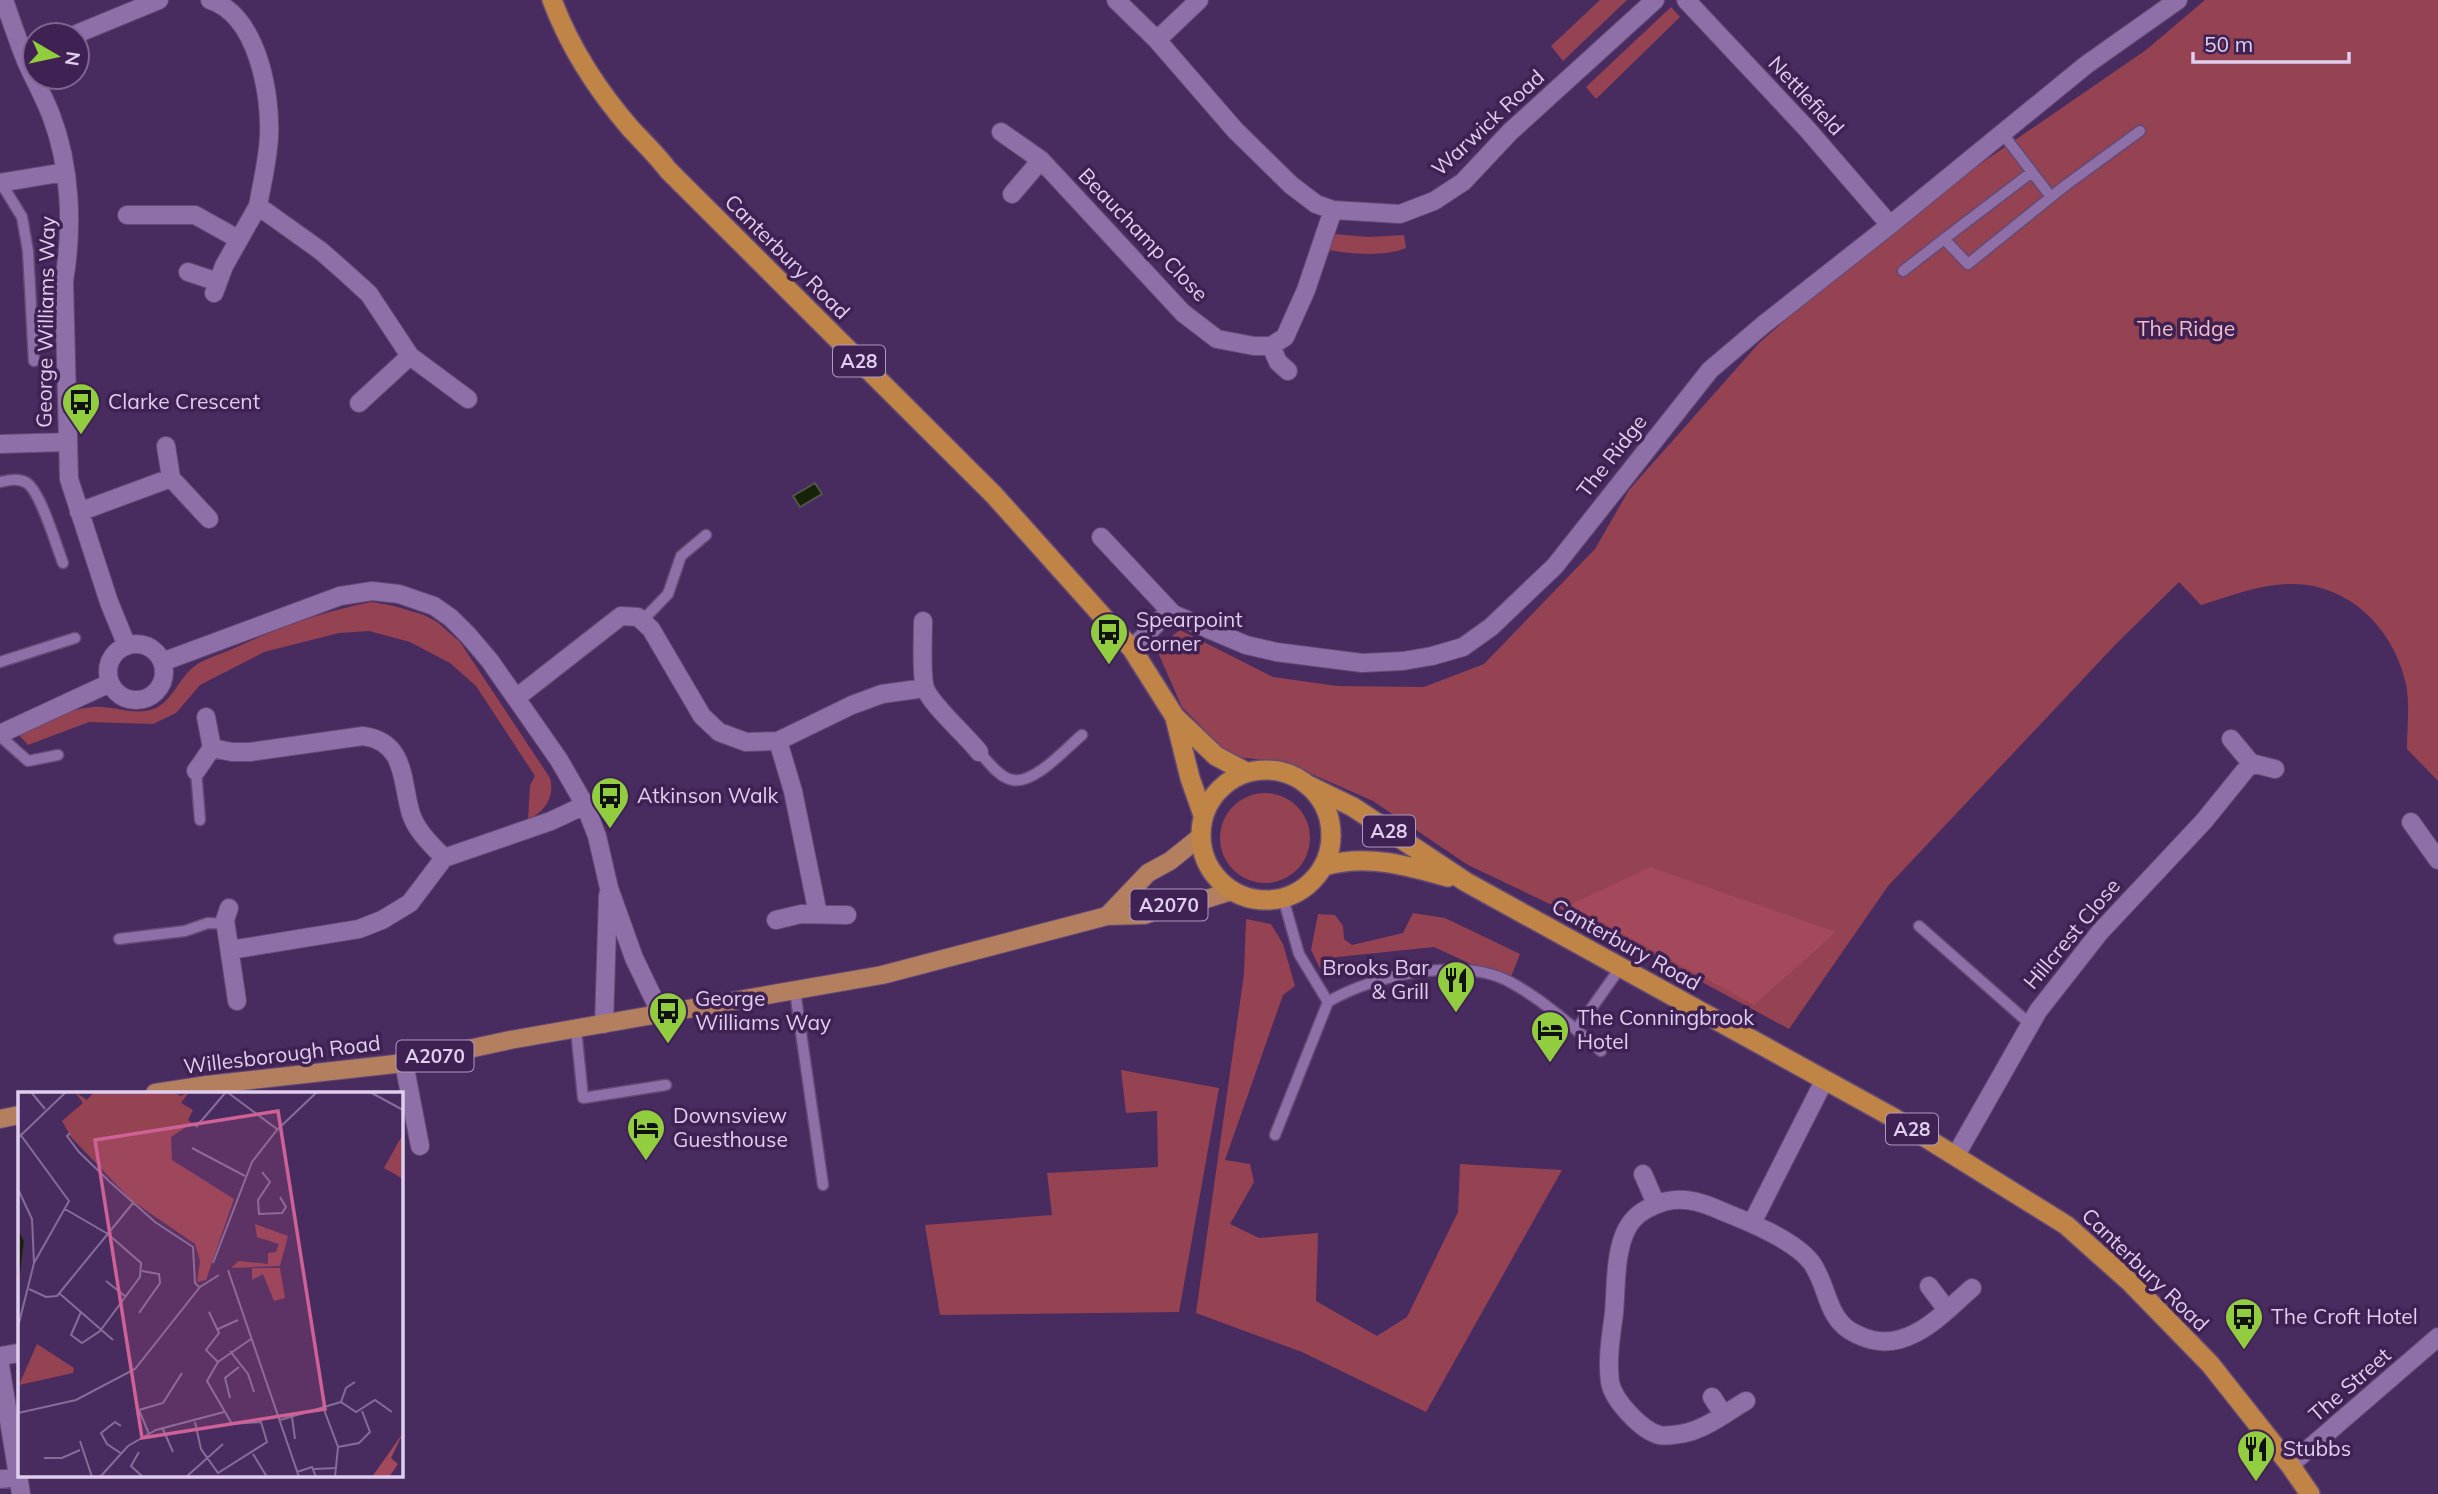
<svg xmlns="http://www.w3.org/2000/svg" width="2438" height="1494" viewBox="0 0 2438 1494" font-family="Mulish,sans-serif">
	<rect width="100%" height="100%" fill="#492c5f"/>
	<path fill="#954253" d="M 1600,0 L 1627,0 L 1563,61 L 1551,46 Z
		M 2205,0 L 2438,0 L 2438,781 L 2407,749 C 2407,728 2410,704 2406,684 C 2394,629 2349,583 2290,584 C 2259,584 2229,597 2201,605 L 2179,582 L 2116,644 L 1888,886 L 1789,1029 L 1613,934 L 1468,865 L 1373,801 L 1282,761 L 1231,757 L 1182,707 L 1156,648 L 1180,630 L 1273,677 L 1337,686 L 1424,687 L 1484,664 L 1595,549 L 1629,490 L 1759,343 L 1909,213 L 2146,50 Z
		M 1671,7 L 1680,17 L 1596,99 L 1586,87 Z
		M 1334,234 L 1369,237 L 1404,235 L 1406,248 C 1384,257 1352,254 1329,250 Z
		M 372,602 L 394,606 L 424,615 L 437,622 L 460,642 L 550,778 C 555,798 545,811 528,820 L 530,785 L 535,776 L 476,686 L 450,663 L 410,642 L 369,631 L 339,633 L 264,652 L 200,685 L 176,713 L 153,724 L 89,722 L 28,745 L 17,733 C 42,723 66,709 93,707 C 114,705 135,717 156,708 C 173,700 180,676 196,665 C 206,658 219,655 230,650 C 275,629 323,611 372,602 Z
		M1220 838a45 45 0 1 1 90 0a45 45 0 1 1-90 0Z
		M 1413,913 L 1445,918 L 1520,954 L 1511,977 L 1484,970 L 1434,947 L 1337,957 L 1320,968 L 1311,950 L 1318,914 L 1335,915 L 1343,926 L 1344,939 L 1352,945 L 1403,933 Z
		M 1246,919 L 1271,924 L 1283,944 L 1295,986 L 1283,995 L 1225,1160 L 1250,1164 L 1254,1182 L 1230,1224 L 1259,1238 L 1318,1233 L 1316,1301 L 1377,1336 L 1407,1317 L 1458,1212 L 1460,1164 L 1562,1170 L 1426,1412 L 1302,1352 L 1196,1313 L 1244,974 Z
		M 1121,1070 L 1219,1088 L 1179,1312 L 940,1315 L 925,1225 L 1052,1215 L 1047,1173 L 1158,1167 L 1157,1111 L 1126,1113 Z"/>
	<path fill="#a4495b" d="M 1650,867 L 1836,932 L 1754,1005 L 1570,905 Z"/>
	<path fill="#172309" stroke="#53564d" stroke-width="2" d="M 815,483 L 822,494 L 800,507 L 793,496 Z"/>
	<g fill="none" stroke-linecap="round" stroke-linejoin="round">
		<defs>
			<path id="service" d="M 2003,134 L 2051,197
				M 2032,172 L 1944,239 L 1968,264 L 2066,185 L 2140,131
				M 1,183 L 22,217 L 28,251 L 34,361
				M 1903,271 L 1944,239
				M 0,482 C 9,480 18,478 27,483 C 41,493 56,545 63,563
				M 642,621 L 668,594 L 681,556 L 706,535
				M 0,662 L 75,638
				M 0,736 L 28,761 L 58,755
				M 979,752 C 988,761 999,778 1013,780 C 1035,784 1066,748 1082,735
				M 196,771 L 200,820
				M 1919,926 L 2030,1024
				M 119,939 L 185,931 L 208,923 L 226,924
				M 795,991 L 823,1185
				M 1328,1002 C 1372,975 1463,956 1510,982 C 1543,1000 1573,1027 1601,1051
				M 576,1029 L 583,1098 L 666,1085
				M 1576,1030 L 1620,968
				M 1275,1135 L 1328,1002 L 1299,954 L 1283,898"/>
			<path id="minor" d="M 4,0 C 11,20 18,41 26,61 C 34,79 44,97 51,115 C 71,167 73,227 64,281 L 69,479 L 109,602 L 127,646
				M 210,0 C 257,15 271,93 269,136 C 268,160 262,183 258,206 L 321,251 L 346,273 L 369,294 L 410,356 L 468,399
				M 1116,0 L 1157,40 L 1235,130 L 1291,185 L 1316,204 L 1333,210 L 1400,214 L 1434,201 L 1463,182 L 1510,132 L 1655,0
				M 1686,0 L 1807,129 L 1890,225
				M 74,35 L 159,0
				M 1157,40 L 1199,0
				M 1001,132 L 1041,160 L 1183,313 L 1217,339 L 1254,346 L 1271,346 L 1285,337 L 1306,290 L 1333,210
				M 0,183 L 65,172
				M 1012,194 L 1041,160
				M 127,215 L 195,215 L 238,239
				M 188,272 L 218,282
				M 214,293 L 224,266 L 258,206
				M 1271,346 L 1278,362 L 1288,371
				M 359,403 L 410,356
				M 0,444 L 67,442
				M 166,446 L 171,478
				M 79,512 L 171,478 L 209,519
				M 1101,537 L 1173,614
				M 923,621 C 923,635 921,676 925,688 C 931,705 967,736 979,752
				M108 672a28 28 0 1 1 56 0a28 28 0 1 1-56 0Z
				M 1132,649 L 1161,619 L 1173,614 L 1246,645 L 1276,652 L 1362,663 L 1403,661 L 1432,656 L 1463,647 L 1491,627 L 1555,566 L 1710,370 L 1763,325 L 1890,225 L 2086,65 L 2178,0
				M 162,662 L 340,596 L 372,591 L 399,594 L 434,606 L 451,618 L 468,635 L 490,661 L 559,760 L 585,805 L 597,836 L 609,888 L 634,958 L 661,1014
				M 516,698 L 621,616 L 638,617 L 651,629 L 702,716 L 719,732 L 746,742 L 778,741 L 852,705 L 882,694 L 925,688
				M 0,734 L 110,683
				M 2231,739 L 2251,763 L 2275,769
				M 778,741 L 793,791 L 818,914
				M 212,748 L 232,752 L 250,752 L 363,736 C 407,742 401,782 411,814 C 417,832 432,845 444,858
				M 196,771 L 212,748 L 206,717
				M 2411,822 L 2438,860
				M 229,908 L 225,920 L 237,1001
				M 776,920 L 801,914 L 847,915
				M 230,950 L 359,929 L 382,920 L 410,903 L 444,858 L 551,821 L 585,805
				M 604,1024 L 608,895
				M 404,1063 L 420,1146
				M 1956,1155 L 2038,1011 L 2100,932 L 2204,821 L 2251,763
				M 1643,1174 L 1656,1204
				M 1752,1223 L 1824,1081
				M 1929,1286 L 1947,1310
				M 0,1356 L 19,1353
				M 0,1365 L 21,1494
				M 1712,1397 L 1723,1414
				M 1746,1401 C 1730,1410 1713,1424 1695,1430 C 1688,1433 1667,1437 1659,1435 C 1641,1430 1613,1400 1610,1382 C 1607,1359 1611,1336 1614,1313 C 1616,1289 1615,1258 1624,1235 C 1630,1220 1639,1212 1653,1206 C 1678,1194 1700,1201 1724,1212 C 1749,1222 1794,1240 1811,1262 C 1825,1280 1826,1307 1841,1323 C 1847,1330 1855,1334 1863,1337 C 1907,1355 1942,1314 1972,1288
				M 2290,1465 L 2438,1337
				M 0,1479 L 18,1477"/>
			<path id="primary" d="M 1107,916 L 1148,873 L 1170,861 L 1200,837
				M 155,1093 L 207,1085 L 404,1063 L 510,1040 L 882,975 L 1107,916 L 1145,915 L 1170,905 L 1203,900 L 1232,891
				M 0,1119 L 19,1115"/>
			<path id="trunk" d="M 552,0 C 570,48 598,91 631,129 C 644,143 657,155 668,170 L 994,495 L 1132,649 L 1175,717 L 1216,756 L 1246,772
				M 1175,718 L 1190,778 L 1203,815
				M1201 835a65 65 0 1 1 130 0a65 65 0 1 1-130 0Z
				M 1310,786 L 1353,807 L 1466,882 L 1894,1118 L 2066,1225 L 2131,1283 L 2210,1364 L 2290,1465 L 2310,1494
				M 1324,866 C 1367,854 1406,865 1448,877"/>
		</defs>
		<use href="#service" stroke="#644a75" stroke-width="13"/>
		<use href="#minor" stroke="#644a75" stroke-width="20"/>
		<use href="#primary" stroke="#644a75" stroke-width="20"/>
		<use href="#trunk" stroke="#644a75" stroke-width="22"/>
		<use href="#service" stroke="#8f6fa8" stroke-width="10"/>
		<use href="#minor" stroke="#8f6fa8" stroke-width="18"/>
		<use href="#primary" stroke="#b47f5f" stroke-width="18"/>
		<use href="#trunk" stroke="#c08447" stroke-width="19"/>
	</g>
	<defs>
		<symbol id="bus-pin" viewBox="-11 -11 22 30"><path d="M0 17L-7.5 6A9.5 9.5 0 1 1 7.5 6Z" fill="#92cd3f" stroke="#3f2153"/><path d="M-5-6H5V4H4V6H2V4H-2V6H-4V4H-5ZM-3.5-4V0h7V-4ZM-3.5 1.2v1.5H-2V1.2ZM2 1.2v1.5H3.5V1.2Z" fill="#111"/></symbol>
		<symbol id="restaurant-pin" viewBox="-11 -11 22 30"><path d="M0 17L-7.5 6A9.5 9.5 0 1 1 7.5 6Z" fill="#92cd3f" stroke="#3f2153"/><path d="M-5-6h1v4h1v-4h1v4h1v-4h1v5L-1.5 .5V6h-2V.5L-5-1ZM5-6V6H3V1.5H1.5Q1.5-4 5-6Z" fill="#111"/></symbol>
		<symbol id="hotel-pin" viewBox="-11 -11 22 30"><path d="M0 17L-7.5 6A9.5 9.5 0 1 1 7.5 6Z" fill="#92cd3f" stroke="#3f2153"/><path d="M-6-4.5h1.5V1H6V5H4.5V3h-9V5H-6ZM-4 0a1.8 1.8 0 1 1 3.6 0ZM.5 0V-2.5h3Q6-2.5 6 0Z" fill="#111"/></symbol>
	</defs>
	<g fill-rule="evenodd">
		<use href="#bus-pin" x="59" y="380" width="44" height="60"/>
		<use href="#bus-pin" x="1087" y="610" width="44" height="60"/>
		<use href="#bus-pin" x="588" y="774" width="44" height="60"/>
		<use href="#restaurant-pin" x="1434" y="958" width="44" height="60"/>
		<use href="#bus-pin" x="646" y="989" width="44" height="60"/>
		<use href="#hotel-pin" x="1528" y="1008" width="44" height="60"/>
		<use href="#hotel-pin" x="624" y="1106" width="44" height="60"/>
		<use href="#bus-pin" x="2222" y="1295" width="44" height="60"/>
		<use href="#restaurant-pin" x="2234" y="1427" width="44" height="60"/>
	</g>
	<g text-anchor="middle" stroke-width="7" stroke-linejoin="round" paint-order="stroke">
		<g fill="#3f2153" stroke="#af9abf" stroke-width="2">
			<rect x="833" y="345.5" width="52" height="31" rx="5"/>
			<rect x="1363" y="815.5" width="52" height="31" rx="5"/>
			<rect x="1130.5" y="889.5" width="77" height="31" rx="5"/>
			<rect x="396.5" y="1040.5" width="77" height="31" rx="5"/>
			<rect x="1886" y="1113.5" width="52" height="31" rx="5"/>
		</g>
		<g font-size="19" font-weight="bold" fill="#dfceed">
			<text x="859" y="368">A28</text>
			<text x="1389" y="838">A28</text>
			<text x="1169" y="912">A2070</text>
			<text x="435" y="1063">A2070</text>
			<text x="1912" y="1136">A28</text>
		</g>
		<g font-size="21" fill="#dfceed" stroke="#3f2153">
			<text transform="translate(1806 96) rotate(47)" y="7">Nettlefield</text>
			<text transform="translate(1488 123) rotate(-43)" y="7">Warwick Road</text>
			<text transform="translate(1143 235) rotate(46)" y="7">Beauchamp Close</text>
			<text transform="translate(787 257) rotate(45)" y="7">Canterbury Road</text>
			<text transform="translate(46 322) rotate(-89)" y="7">George Williams Way</text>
			<text transform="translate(1612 456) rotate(-52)" y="7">The Ridge</text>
			<text transform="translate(2072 934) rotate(-50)" y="7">Hillcrest Close</text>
			<text transform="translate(1626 945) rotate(29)" y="7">Canterbury Road</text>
			<text transform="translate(282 1055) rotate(-7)" y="7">Willesborough Road</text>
			<text transform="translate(2145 1270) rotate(44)" y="7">Canterbury Road</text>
			<text transform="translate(2350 1385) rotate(-41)" y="7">The Street</text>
		</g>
		<g font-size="21" fill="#f3bfc6" stroke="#3f2153">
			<text x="2186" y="336">The Ridge</text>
		</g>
		<g font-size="21" fill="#dfceed" stroke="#3f2153" text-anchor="start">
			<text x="108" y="409">Clarke Crescent</text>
			<text x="1136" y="627">Spearpoint<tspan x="1136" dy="24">Corner</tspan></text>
			<text x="637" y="803">Atkinson Walk</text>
			<text x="1429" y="975" text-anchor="end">Brooks Bar<tspan x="1429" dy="24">&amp; Grill</tspan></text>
			<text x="695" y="1006">George<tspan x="695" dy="24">Williams Way</tspan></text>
			<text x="1577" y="1025">The Conningbrook<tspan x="1577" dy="24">Hotel</tspan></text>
			<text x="673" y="1123">Downsview<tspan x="673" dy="24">Guesthouse</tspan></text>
			<text x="2271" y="1324">The Croft Hotel</text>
			<text x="2283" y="1456">Stubbs</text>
		</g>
	</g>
	<g transform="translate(18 1092)">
		<rect width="385" height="385" fill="#492c5f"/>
		<path d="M 57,0 L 69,8 L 76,0 L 156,0 L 163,4 L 171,0 L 163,11 L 175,18 L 170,28 L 174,31 L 153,45 L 154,68 L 216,107 L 188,188 L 179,190 L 182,169 L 177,152 L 113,108 L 53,45 L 44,29 L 65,11 ZM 385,42 L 385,87 L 366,76 ZM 237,132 L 270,144 L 262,174 L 213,176 L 220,169 L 250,172 L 250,161 L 258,160 L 261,152 L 239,145 ZM 234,176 L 262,176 L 267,206 L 256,209 L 245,182 L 234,188 ZM 19,252 L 56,276 L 55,281 L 1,293 Z" fill="#954253"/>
		<path d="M 385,341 L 373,366 L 380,372 L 371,385 L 354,385 Z" fill="#a4495b"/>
		<path fill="none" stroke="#172309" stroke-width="3.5" d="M 0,142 L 4,149 L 0,184"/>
		<path fill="none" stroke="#856d98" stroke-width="2" d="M 13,0 L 27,17M 209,0 L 259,37M 352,0 L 385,18M 178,35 L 208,0M 52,41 L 49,44 L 61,60 L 92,90 L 137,130 L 175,155 L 177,191 L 181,195M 2,42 L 51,109 L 16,171M 0,46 L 48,0M 174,56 L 227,84M 244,80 L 252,90 L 240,108 L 241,122 L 264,121 L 268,115 L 262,105M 0,97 L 14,127 L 16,171 L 0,235M 47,117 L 90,142 L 123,171 L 122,185 L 82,239 L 64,251 L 53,243 L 63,220M 195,171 L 234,70 L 259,38 L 299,0M 210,178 L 281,385M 88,189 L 107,204M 11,197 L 28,205 L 39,204 L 115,111M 41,201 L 95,248M 191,220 L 201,241 L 188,258 L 200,270M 121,221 L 142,191 L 141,182 L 124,179M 200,237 L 220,228M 212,259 L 230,282 L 236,300M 212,306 L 207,286 L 221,275M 323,310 L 338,320 L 357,308 L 374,320M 323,310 L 328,296 L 337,290M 305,315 L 320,355 L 317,385M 0,321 L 58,308 L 117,277 L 182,195 L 201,183M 274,325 L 277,347M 262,328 L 323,310M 177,330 L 183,357 L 200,381 L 249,350 L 243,330 L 214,332 L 189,289 L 200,270 L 233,247M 103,334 L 97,330 L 83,341 L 89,352 L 104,362M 144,335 L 155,360M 131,342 L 121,318 L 145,311 L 164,281M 62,349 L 74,385M 320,355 L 341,351 L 352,340 L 344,319M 121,360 L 113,374 L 125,385M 235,362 L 249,385M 26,366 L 44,366 L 62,358M 296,377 L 319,376M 279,380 L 294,375 L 298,385M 6,385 L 39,385M 82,385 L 110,354 L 138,338 L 206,320M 168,385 L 205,352"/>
		<path fill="#ce6195" fill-opacity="0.15" stroke="#ce6195" stroke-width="3.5" d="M 260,19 L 307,317 L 124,346 L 77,48 Z"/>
		<rect width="385" height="385" fill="none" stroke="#dfceed" stroke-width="3.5"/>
	</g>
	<g transform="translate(56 56) rotate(99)"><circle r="33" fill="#3f2153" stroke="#7f6691" stroke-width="2"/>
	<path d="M0-5L12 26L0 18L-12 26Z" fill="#92cd3f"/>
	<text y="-10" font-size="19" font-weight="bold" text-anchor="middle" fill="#dfceed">N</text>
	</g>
	<path d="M2193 52v10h156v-10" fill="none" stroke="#dfceed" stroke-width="3.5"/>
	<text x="2204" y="52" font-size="21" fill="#dfceed" stroke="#3f2153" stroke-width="5" paint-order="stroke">50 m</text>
</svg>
